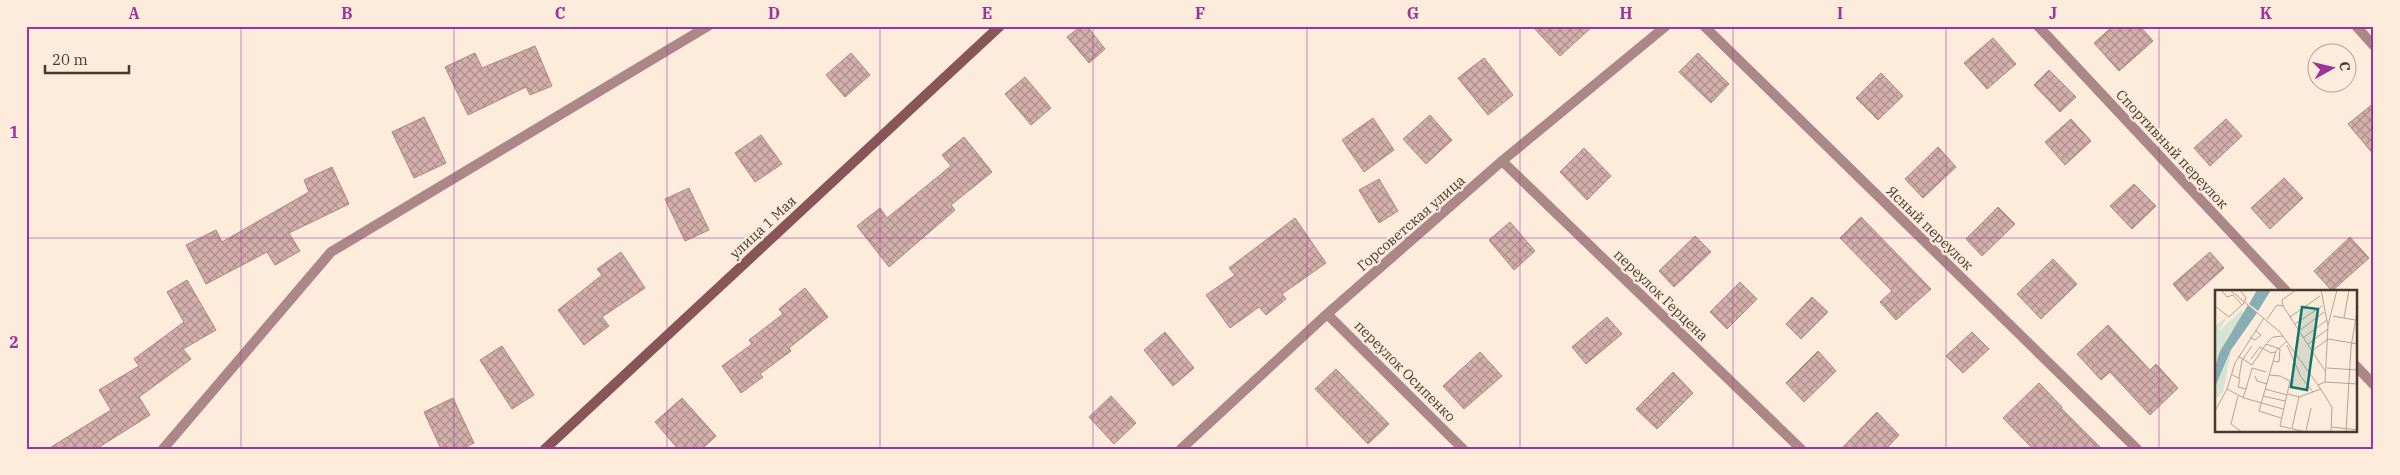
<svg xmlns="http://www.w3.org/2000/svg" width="2400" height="475" viewBox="0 0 2400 475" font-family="'IBM Plex Serif',serif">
	<defs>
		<pattern id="building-cross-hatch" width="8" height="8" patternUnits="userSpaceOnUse" patternTransform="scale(1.25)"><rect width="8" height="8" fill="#d2afaa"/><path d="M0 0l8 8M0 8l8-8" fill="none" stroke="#ac8f8b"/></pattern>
	</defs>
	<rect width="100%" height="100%" fill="#fdebdb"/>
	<path fill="url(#building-cross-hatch)" stroke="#ae8782" d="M 1081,26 L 1087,26 L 1105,49 L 1089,63 L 1067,37 Z
		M 1532,26 L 1593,26 L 1560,56 Z
		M 2113,26 L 2140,26 L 2153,41 L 2119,71 L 2094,43 Z
		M 1993,38 L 2016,64 L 1987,89 L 1964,63 Z
		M 535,46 L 552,86 L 530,95 L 526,87 L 468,115 L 445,67 L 475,53 L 482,68 Z
		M 851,53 L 870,75 L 845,97 L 826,75 Z
		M 1698,53 L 1729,84 L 1711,103 L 1679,72 Z
		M 1484,58 L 1513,95 L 1488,115 L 1458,78 Z
		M 2049,70 L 2076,97 L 2060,112 L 2034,85 Z
		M 1881,73 L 1903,96 L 1878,120 L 1856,98 Z
		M 1025,77 L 1051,108 L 1031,125 L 1005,94 Z
		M 2374,103 L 2374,155 L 2348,124 Z
		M 1430,115 L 1452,140 L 1426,164 L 1403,139 Z
		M 424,117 L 446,163 L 414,178 L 392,132 Z
		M 1373,118 L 1394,150 L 1364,172 L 1342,140 Z
		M 2071,119 L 2091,141 L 2065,165 L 2045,142 Z
		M 2226,119 L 2242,136 L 2210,166 L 2194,148 Z
		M 761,135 L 782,164 L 755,182 L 735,153 Z
		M 964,137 L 992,172 L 951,205 L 955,210 L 889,267 L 857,226 L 880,208 L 887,218 L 951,166 L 942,155 Z
		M 1938,147 L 1956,167 L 1923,198 L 1905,179 Z
		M 1584,148 L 1611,176 L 1587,200 L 1560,172 Z
		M 332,167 L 349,204 L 289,233 L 300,251 L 275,265 L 267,252 L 206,284 L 186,245 L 216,230 L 222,242 L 309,192 L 304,180 Z
		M 2284,178 L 2303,198 L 2270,229 L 2251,208 Z
		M 1379,179 L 1398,211 L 1379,223 L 1359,190 Z
		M 2134,184 L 2156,206 L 2132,229 L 2110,206 Z
		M 689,188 L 709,230 L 685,241 L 665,199 Z
		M 1998,207 L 2015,224 L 1982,256 L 1966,239 Z
		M 1861,217 L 1931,289 L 1896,320 L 1880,302 L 1892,291 L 1840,238 Z
		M 1295,218 L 1326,263 L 1282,294 L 1286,299 L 1266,315 L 1259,307 L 1230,328 L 1206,295 L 1235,275 L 1229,268 Z
		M 1510,222 L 1535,251 L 1514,270 L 1489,240 Z
		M 1695,236 L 1711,252 L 1674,287 L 1659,271 Z
		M 2350,237 L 2369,258 L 2332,291 L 2314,271 Z
		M 621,252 L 645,288 L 602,317 L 609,326 L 584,345 L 558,310 L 602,275 L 597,269 Z
		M 2210,252 L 2224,268 L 2187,301 L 2173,284 Z
		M 2053,259 L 2077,284 L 2041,319 L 2017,294 Z
		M 187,280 L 216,330 L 183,349 L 191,359 L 139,397 L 150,415 L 96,449 L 48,449 L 111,410 L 99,390 L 139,366 L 134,359 L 184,322 L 167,292 Z
		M 1740,282 L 1757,299 L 1727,329 L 1710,312 Z
		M 805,288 L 828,317 L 789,348 L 791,351 L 760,374 L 763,377 L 741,393 L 722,366 L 752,344 L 749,340 L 783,314 L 779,309 Z
		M 1812,297 L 1828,312 L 1801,339 L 1786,324 Z
		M 1607,317 L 1622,334 L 1586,364 L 1572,347 Z
		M 2108,325 L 2150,370 L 2156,364 L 2178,388 L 2150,415 L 2110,372 L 2101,380 L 2077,354 Z
		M 1165,332 L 1194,368 L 1173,386 L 1144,350 Z
		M 1972,332 L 1989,349 L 1963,373 L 1946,356 Z
		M 502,346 L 534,395 L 512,409 L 480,360 Z
		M 1818,351 L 1836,371 L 1804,402 L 1786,383 Z
		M 1480,352 L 1502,376 L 1464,409 L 1443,386 Z
		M 1336,369 L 1389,424 L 1368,444 L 1315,389 Z
		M 1673,372 L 1693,393 L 1657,429 L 1636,409 Z
		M 2039,383 L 2062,407 L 2061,408 L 2102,449 L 2033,449 L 2003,418 Z
		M 1111,396 L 1136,423 L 1114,444 L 1089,417 Z
		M 453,398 L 474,443 L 462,449 L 441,449 L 424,412 Z
		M 682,398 L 716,436 L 702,449 L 678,449 L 655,422 Z
		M 1877,412 L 1899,435 L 1886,449 L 1841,449 Z"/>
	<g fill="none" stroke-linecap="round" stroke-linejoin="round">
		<path stroke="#ac8787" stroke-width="10" d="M 1704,26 L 2137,449
			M 2038,26 L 2286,291
			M 2356,26 L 2374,46
			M 1502,161 L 1801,449
			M 1327,314 L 1463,449
			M 2356,366 L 2374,385
			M 163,449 L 331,252 L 708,26
			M 1181,449 L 1327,314 L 1502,161 L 1666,26"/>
		<path stroke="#895657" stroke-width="10" d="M 545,449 L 1000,26"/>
	</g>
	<path fill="none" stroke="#9b359a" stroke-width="1" stroke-opacity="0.55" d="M 241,26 L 241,449M 454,26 L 454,449M 667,26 L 667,449M 880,26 L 880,449M 1093,26 L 1093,449M 1307,26 L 1307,449M 1520,26 L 1520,449M 1733,26 L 1733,449M 1946,26 L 1946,449M 2159,26 L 2159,449M 26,238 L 2374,238"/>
	<g text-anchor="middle" stroke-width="4.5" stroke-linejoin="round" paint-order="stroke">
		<g font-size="14" fill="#46392f" stroke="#fdebdb">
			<text transform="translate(2172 149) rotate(47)" y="5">Спортивный переулок</text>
			<text transform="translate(1411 223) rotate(-41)" y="5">Горсоветская улица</text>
			<text transform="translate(763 227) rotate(-43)" y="5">улица 1 Мая</text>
			<text transform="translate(1930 228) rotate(44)" y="5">Ясный переулок</text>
			<text transform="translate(1661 295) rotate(44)" y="5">переулок Герцена</text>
			<text transform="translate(1405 371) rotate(45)" y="5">переулок Осипенко</text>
		</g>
	</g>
	<g transform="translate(2215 290)">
		<rect width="142" height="142" fill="#fdebdb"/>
		<path d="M 27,20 L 28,24 L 11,49 L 0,77 L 0,35 L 12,27 L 4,41 ZM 16,62 L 8,102 L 0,110 L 0,97 Z" fill="#d5e4d2"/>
		<path d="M 42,0 L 56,0 L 43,21 L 34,14 ZM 33,15 L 42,23 L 16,60 L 0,97 L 0,77 L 5,61 Z" fill="#88adb4"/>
		<path fill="none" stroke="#b4a496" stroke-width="1" d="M 6,0 L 12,7 L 18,5 L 27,15M 15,0 L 65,42 L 103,95 L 110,92 L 143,94M 106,0 L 113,36 L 110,92M 0,16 L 14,27 L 29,13 L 31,8 L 25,0M 68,16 L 67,10 L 81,0M 118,26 L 140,30M 75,27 L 105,6M 129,28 L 134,0M 52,29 L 62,15 L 68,16 L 110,81M 80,34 L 107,16M 113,35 L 122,0M 84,41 L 109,22M 35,47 L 40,50 L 46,45 L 40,40M 88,48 L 112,30M 52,53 L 58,47 L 68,46M 93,54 L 113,39M 72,55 L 86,87 L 98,102M 97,61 L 113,49 L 143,54M 23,66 L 37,75 L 51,54 L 65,59 L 64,72 L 58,71M 36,69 L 45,57 L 56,63 L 60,62M 112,78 L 143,80M 16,84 L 25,89 L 23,97 L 31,99 L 28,108M 54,85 L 65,86 L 75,91 L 65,136 L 91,142M 40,86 L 42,91 L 52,94M 24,88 L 27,70 L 37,56M 103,95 L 117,117 L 116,142M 12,99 L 29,108 L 68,119M 31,99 L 37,78 L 51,82M 50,99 L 72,105M 73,104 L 84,107 L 106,99M 23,106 L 16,134 L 27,142M 48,106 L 70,111M 0,121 L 12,99 L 20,73 L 49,28M 66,128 L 44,121 L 61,61 L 72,51M 117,137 L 143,140M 77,138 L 84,107M 91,141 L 96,118M 131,142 L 136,57 L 143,16"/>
		<path fill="#0f766e" fill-opacity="0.15" stroke="#0f766e" stroke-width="2.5" d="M 87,17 L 103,19 L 92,100 L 76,97 Z"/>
		<rect width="142" height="142" fill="none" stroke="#46392f" stroke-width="2.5"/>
	</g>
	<rect width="2400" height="475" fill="none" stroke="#fdebdb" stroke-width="55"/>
	<g transform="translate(2332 68) rotate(82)"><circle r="24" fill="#fdebdb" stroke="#b4a496"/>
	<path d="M0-4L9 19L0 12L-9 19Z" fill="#9b359a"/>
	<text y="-8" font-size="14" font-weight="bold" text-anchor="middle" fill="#46392f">С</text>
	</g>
	<path d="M45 65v8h84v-8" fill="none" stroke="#46392f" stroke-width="2.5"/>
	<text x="52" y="65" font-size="15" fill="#46392f" stroke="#fdebdb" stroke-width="4" paint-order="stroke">20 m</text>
	<rect x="28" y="28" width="2344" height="420" fill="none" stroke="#9b359a" stroke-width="2"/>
	<g font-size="16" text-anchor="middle" font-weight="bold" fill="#9b359a">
		<text x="134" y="19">A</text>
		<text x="347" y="19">B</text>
		<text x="560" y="19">C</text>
		<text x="774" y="19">D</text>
		<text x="987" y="19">E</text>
		<text x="1200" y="19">F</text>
		<text x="1413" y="19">G</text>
		<text x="1626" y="19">H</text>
		<text x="1840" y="19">I</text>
		<text x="2053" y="19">J</text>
		<text x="2266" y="19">K</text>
		<text x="14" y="138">1</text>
		<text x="14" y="348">2</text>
	</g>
</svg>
